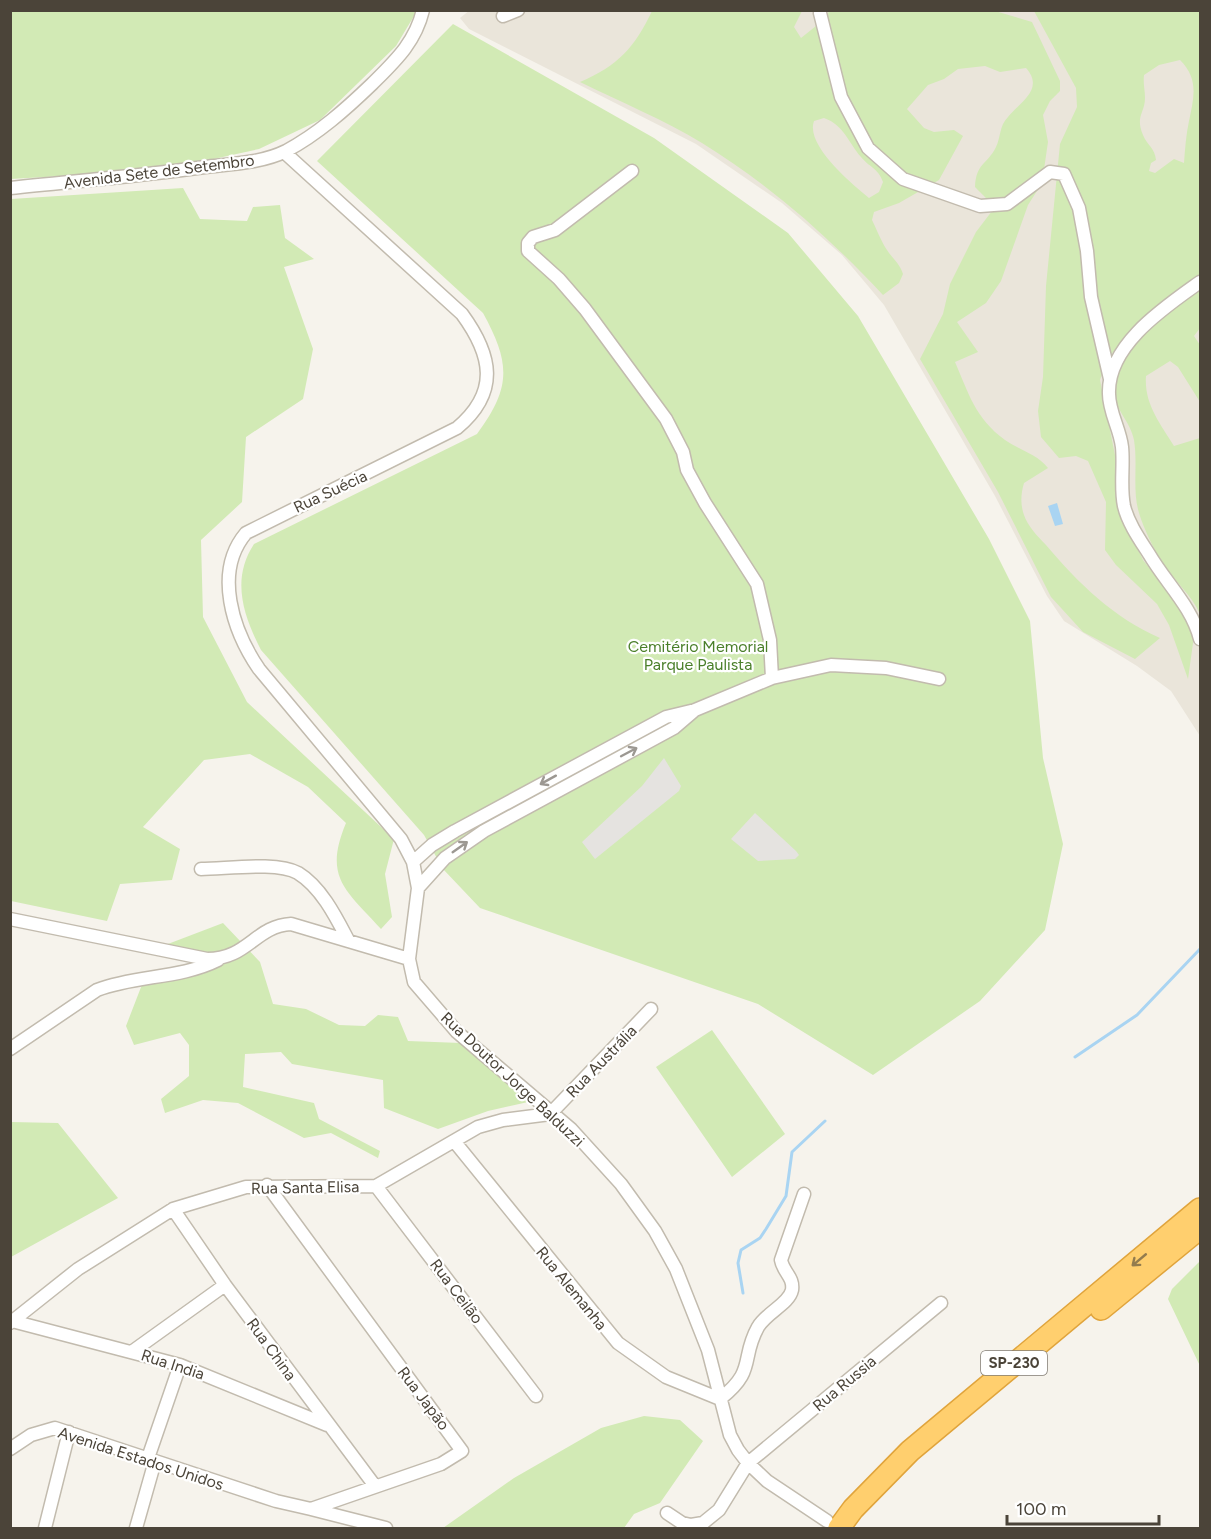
<svg xmlns="http://www.w3.org/2000/svg" width="1211" height="1539" viewBox="0 0 1211 1539" font-family="Figtree,sans-serif">
	<rect width="100%" height="100%" fill="#f6f3ec"/>
	<path fill="#eae5da" d="M 470,10 L 1200,11 L 1200,736 L 1171,691 L 1137,666 L 1064,621 L 1047,596 L 995,496 L 884,305 L 842,255 L 782,203 L 696,144 L 469,29 L 460,18 Z"/>
	<path fill="#d2eab5" fill-rule="evenodd" d="M 11,11 L 417,11 L 396,46 L 320,120 L 259,149 L 163,170 L 11,179 Z
		M 652,11 L 802,11 L 794,27 L 801,38 L 826,18 L 829,11 L 995,11 L 1032,22 L 1060,81 L 1060,91 L 1050,101 L 1043,115 L 1048,142 L 1042,183 L 1028,205 L 1001,281 L 986,303 L 957,322 L 978,352 L 955,362 C 969,394 975,418 1005,440 C 1019,450 1037,454 1048,468 L 1024,483 C 1021,493 1020,504 1024,515 C 1027,525 1038,537 1046,545 C 1078,583 1114,618 1160,638 L 1135,659 L 1083,632 L 1051,597 L 998,492 L 920,359 L 943,314 L 950,284 L 976,232 L 992,211 L 988,200 L 975,187 C 976,163 987,165 996,147 C 1001,137 999,126 1008,117 C 1020,102 1045,89 1026,68 L 1000,72 L 985,66 L 958,69 L 944,79 L 928,85 L 907,109 L 924,128 L 934,132 L 954,130 L 963,136 L 939,180 L 899,203 L 874,212 L 872,220 C 876,228 882,243 887,250 C 893,259 900,264 903,274 L 899,283 L 883,295 C 829,237 770,185 702,143 C 664,120 621,102 580,82 C 618,66 635,47 652,11 ZM 824,118 C 844,125 848,142 861,157 C 869,167 878,168 883,182 L 879,192 L 869,198 C 852,184 805,145 814,121 Z
		M 1034,11 L 1200,11 L 1200,275 L 1177,291 L 1129,334 L 1107,359 L 1100,380 L 1115,455 L 1124,520 L 1143,560 L 1180,607 L 1194,636 L 1188,679 L 1169,625 L 1157,604 L 1116,565 L 1105,550 L 1106,502 L 1088,461 L 1076,456 L 1059,458 L 1041,437 L 1038,411 L 1043,377 L 1046,286 L 1060,144 L 1077,107 L 1076,88 ZM 1180,60 C 1199,79 1194,97 1189,121 C 1186,135 1185,149 1184,163 L 1174,159 L 1155,173 L 1149,171 L 1151,163 L 1156,160 C 1155,148 1147,145 1143,135 C 1135,116 1145,113 1145,98 C 1145,90 1143,84 1144,75 L 1159,65 Z
		M 453,24 L 654,138 L 788,233 L 858,316 L 989,539 L 1030,621 L 1043,758 L 1063,844 L 1045,930 L 980,1001 L 873,1075 L 758,1004 L 480,908 L 443,869 L 424,835 L 261,650 C 243,615 231,579 254,544 L 477,434 C 511,388 511,364 483,313 L 317,161 Z
		M 183,188 L 200,219 L 247,221 L 253,207 L 280,205 L 285,238 L 314,259 L 284,267 L 313,349 L 303,399 L 246,437 L 242,502 L 201,540 L 203,617 L 247,702 L 394,839 L 385,874 L 392,917 L 381,929 C 346,890 323,878 346,823 L 308,787 L 250,754 L 204,760 L 143,827 L 180,849 L 172,880 L 120,884 L 107,921 L 11,901 L 11,199 Z
		M 1200,289 L 1200,328 L 1194,336 L 1200,345 L 1200,402 L 1178,367 L 1170,361 L 1146,376 C 1144,404 1160,423 1174,446 L 1200,438 L 1200,614 C 1191,594 1174,581 1162,562 C 1153,548 1144,529 1139,513 C 1132,490 1138,464 1134,440 C 1131,422 1113,407 1113,390 C 1113,352 1173,310 1200,289 Z
		M 223,923 L 260,962 L 273,1004 L 306,1009 L 339,1025 L 365,1026 L 378,1015 L 398,1017 L 408,1041 L 461,1043 L 528,1102 L 488,1111 L 438,1129 L 384,1108 L 383,1080 L 292,1064 L 281,1052 L 245,1054 L 243,1087 L 314,1103 L 319,1119 L 380,1151 L 378,1158 L 331,1133 L 304,1138 L 238,1103 L 203,1100 L 165,1113 L 161,1099 L 189,1076 L 189,1045 L 180,1033 L 134,1045 L 126,1026 L 143,982 L 192,973 L 193,953 L 160,947 Z
		M 712,1030 L 785,1134 L 732,1177 L 656,1067 Z
		M 11,1122 L 58,1123 L 118,1198 L 11,1257 Z
		M 1200,1261 L 1200,1366 L 1168,1299 L 1172,1289 Z
		M 644,1416 L 680,1420 L 703,1441 L 660,1503 L 634,1514 L 624,1528 L 443,1528 L 514,1478 L 601,1428 Z"/>
	<path fill="#e5e3e0" d="M 664,758 L 681,786 L 679,791 L 595,859 L 582,842 L 642,786 Z
		M 755,813 L 796,851 L 799,855 L 795,859 L 758,861 L 731,839 Z"/>
	<path fill="#a9d4f2" d="M 1057,503 L 1063,524 L 1055,526 L 1048,506 Z"/>
	<g fill="none" stroke-linecap="round" stroke-linejoin="round">
		<path stroke="#a9d4f2" stroke-width="3" d="M 1075,1057 L 1137,1015 L 1200,949
			M 743,1293 L 738,1263 L 741,1250 L 760,1238 L 766,1229 L 786,1196 L 792,1152 L 825,1121"/>
		<defs>
			<path id="minor" d="M 820,13 L 841,97 L 868,148 L 903,179 L 980,206 L 1007,204 L 1050,172 L 1064,174 L 1079,208 L 1087,251 L 1091,297 L 1110,379
				M 503,16 L 518,10
				M 284,152 L 462,314 C 492,355 500,392 457,428 L 246,533 C 213,572 233,631 259,669 L 401,839 L 413,862 L 418,888 L 409,959 L 414,982 L 457,1032 L 571,1129 L 621,1184 L 655,1231 L 676,1269 L 708,1350 L 730,1435 L 738,1450 L 748,1463 L 767,1481 L 827,1521
				M 632,171 L 555,230 L 533,237 L 528,243 L 528,251 L 559,279 L 585,309 L 666,419 L 683,452 L 687,470 L 705,503 L 757,584 L 770,640 L 772,678
				M 10,188 C 76,181 140,176 205,167 C 231,164 262,163 286,151 C 318,134 346,109 372,84 C 395,61 415,43 423,10
				M 1200,282 C 1165,307 1107,345 1109,394 C 1109,412 1120,429 1122,447 C 1124,466 1120,487 1124,506 C 1128,523 1140,540 1149,554 C 1166,583 1192,607 1200,639
				M 413,862 L 432,845 L 455,831 L 666,717 L 695,710 L 772,678 L 831,665 L 886,668 L 939,679
				M 201,869 C 226,869 277,861 298,873 C 321,887 336,917 348,940
				M 418,888 L 445,858 L 484,831 L 674,728 L 695,710
				M 10,919 L 207,959 C 248,959 255,926 291,924 L 409,959
				M 10,1049 L 97,990 C 136,975 180,979 218,960
				M 550,1114 L 651,1009
				M 454,1141 L 618,1343 L 666,1377 L 720,1399 C 757,1370 740,1359 758,1327 C 767,1312 789,1304 792,1290 C 794,1277 783,1272 781,1260 L 804,1194
				M 376,1186 L 536,1396
				M 173,1209 L 225,1285 L 375,1486
				M 12,1321 L 180,1365 L 327,1425
				M 10,1323 L 78,1269 L 173,1209 L 246,1187 L 376,1186 L 478,1127 L 503,1120 L 550,1114
				M 133,1351 L 225,1285
				M 10,1449 L 31,1435 L 55,1428 L 276,1501 L 311,1509 L 441,1464 L 462,1451 L 267,1185
				M 148,1458 L 180,1365
				M 311,1509 L 386,1528
				M 667,1513 L 682,1523 L 691,1525 L 703,1523 L 719,1510 L 748,1463 L 941,1303
				M 45,1528 L 69,1432
				M 136,1528 L 155,1461"/>
			<path id="motorway" d="M 1101,1309 L 1200,1228
				M 839,1528 L 853,1509 L 910,1451 L 1200,1209"/>
		</defs>
		<use href="#minor" stroke="#c2bbae" stroke-width="15"/>
		<use href="#motorway" stroke="#e0a43c" stroke-width="24"/>
		<use href="#minor" stroke="#fff" stroke-width="12"/>
		<use href="#motorway" stroke="#ffcf6e" stroke-width="21"/>
	</g>
	<defs><path id="oneway-shaft" d="M-6 0H5M1.5-3L5.5 0L1.5 3" fill="none" stroke-width="1.6" stroke-linecap="round" stroke-linejoin="round" transform="scale(1.5)"/></defs>
	<g stroke="#9c9892">
		<use href="#oneway-shaft" transform="translate(629 752) rotate(-28)"/>
		<use href="#oneway-shaft" transform="translate(548 780) rotate(151)"/>
		<use href="#oneway-shaft" transform="translate(460 847) rotate(-35)"/>
	</g>
	<use stroke="#937c4e" href="#oneway-shaft" transform="translate(1139 1260) rotate(140)"/>
	<g text-anchor="middle" stroke-width="4.5" stroke-linejoin="round" paint-order="stroke">
		<rect fill="#fff" stroke="#817c74" stroke-width="1.5" x="981" y="1351" width="66" height="24" rx="4.5"/>
		<g font-size="15" font-weight="bold" fill="#4b4439">
			<text x="1014" y="1368">SP-230</text>
		</g>
		<g font-size="16" fill="#4b4439" stroke="#fff">
			<text transform="translate(159 171) rotate(-7)" y="6">Avenida Sete de Setembro</text>
			<text transform="translate(330 491) rotate(-25)" y="6">Rua Suécia</text>
			<text transform="translate(601 1061) rotate(-46)" y="6">Rua Austrália</text>
			<text transform="translate(513 1079) rotate(43)" y="6">Rua Doutor Jorge Balduzzi</text>
			<text transform="translate(305 1187) rotate(-1)" y="6">Rua Santa Elisa</text>
			<text transform="translate(572 1288) rotate(51)" y="6">Rua Alemanha</text>
			<text transform="translate(457 1291) rotate(53)" y="6">Rua Ceilão</text>
			<text transform="translate(272 1349) rotate(54)" y="6">Rua China</text>
			<text transform="translate(173 1364) rotate(18)" y="6">Rua India</text>
			<text transform="translate(844 1383) rotate(-40)" y="6">Rua Russia</text>
			<text transform="translate(424 1398) rotate(53)" y="6">Rua Japão</text>
			<text transform="translate(141 1458) rotate(18)" y="6">Avenida Estados Unidos</text>
		</g>
		<g font-size="16" fill="#4a7f2a" stroke="#fff">
			<text x="698" y="652">Cemitério Memorial<tspan x="698" dy="18">Parque Paulista</tspan></text>
		</g>
	</g>
	<rect width="1211" height="1539" fill="none" stroke="#4b4439" stroke-width="24"/>
	<path d="M1007 1515v9h152v-9" fill="none" stroke="#4b4439" stroke-width="3"/>
	<text x="1016" y="1515" font-size="18" fill="#4b4439" stroke="#ffffff" stroke-width="4.5" paint-order="stroke">100 m</text>
</svg>
